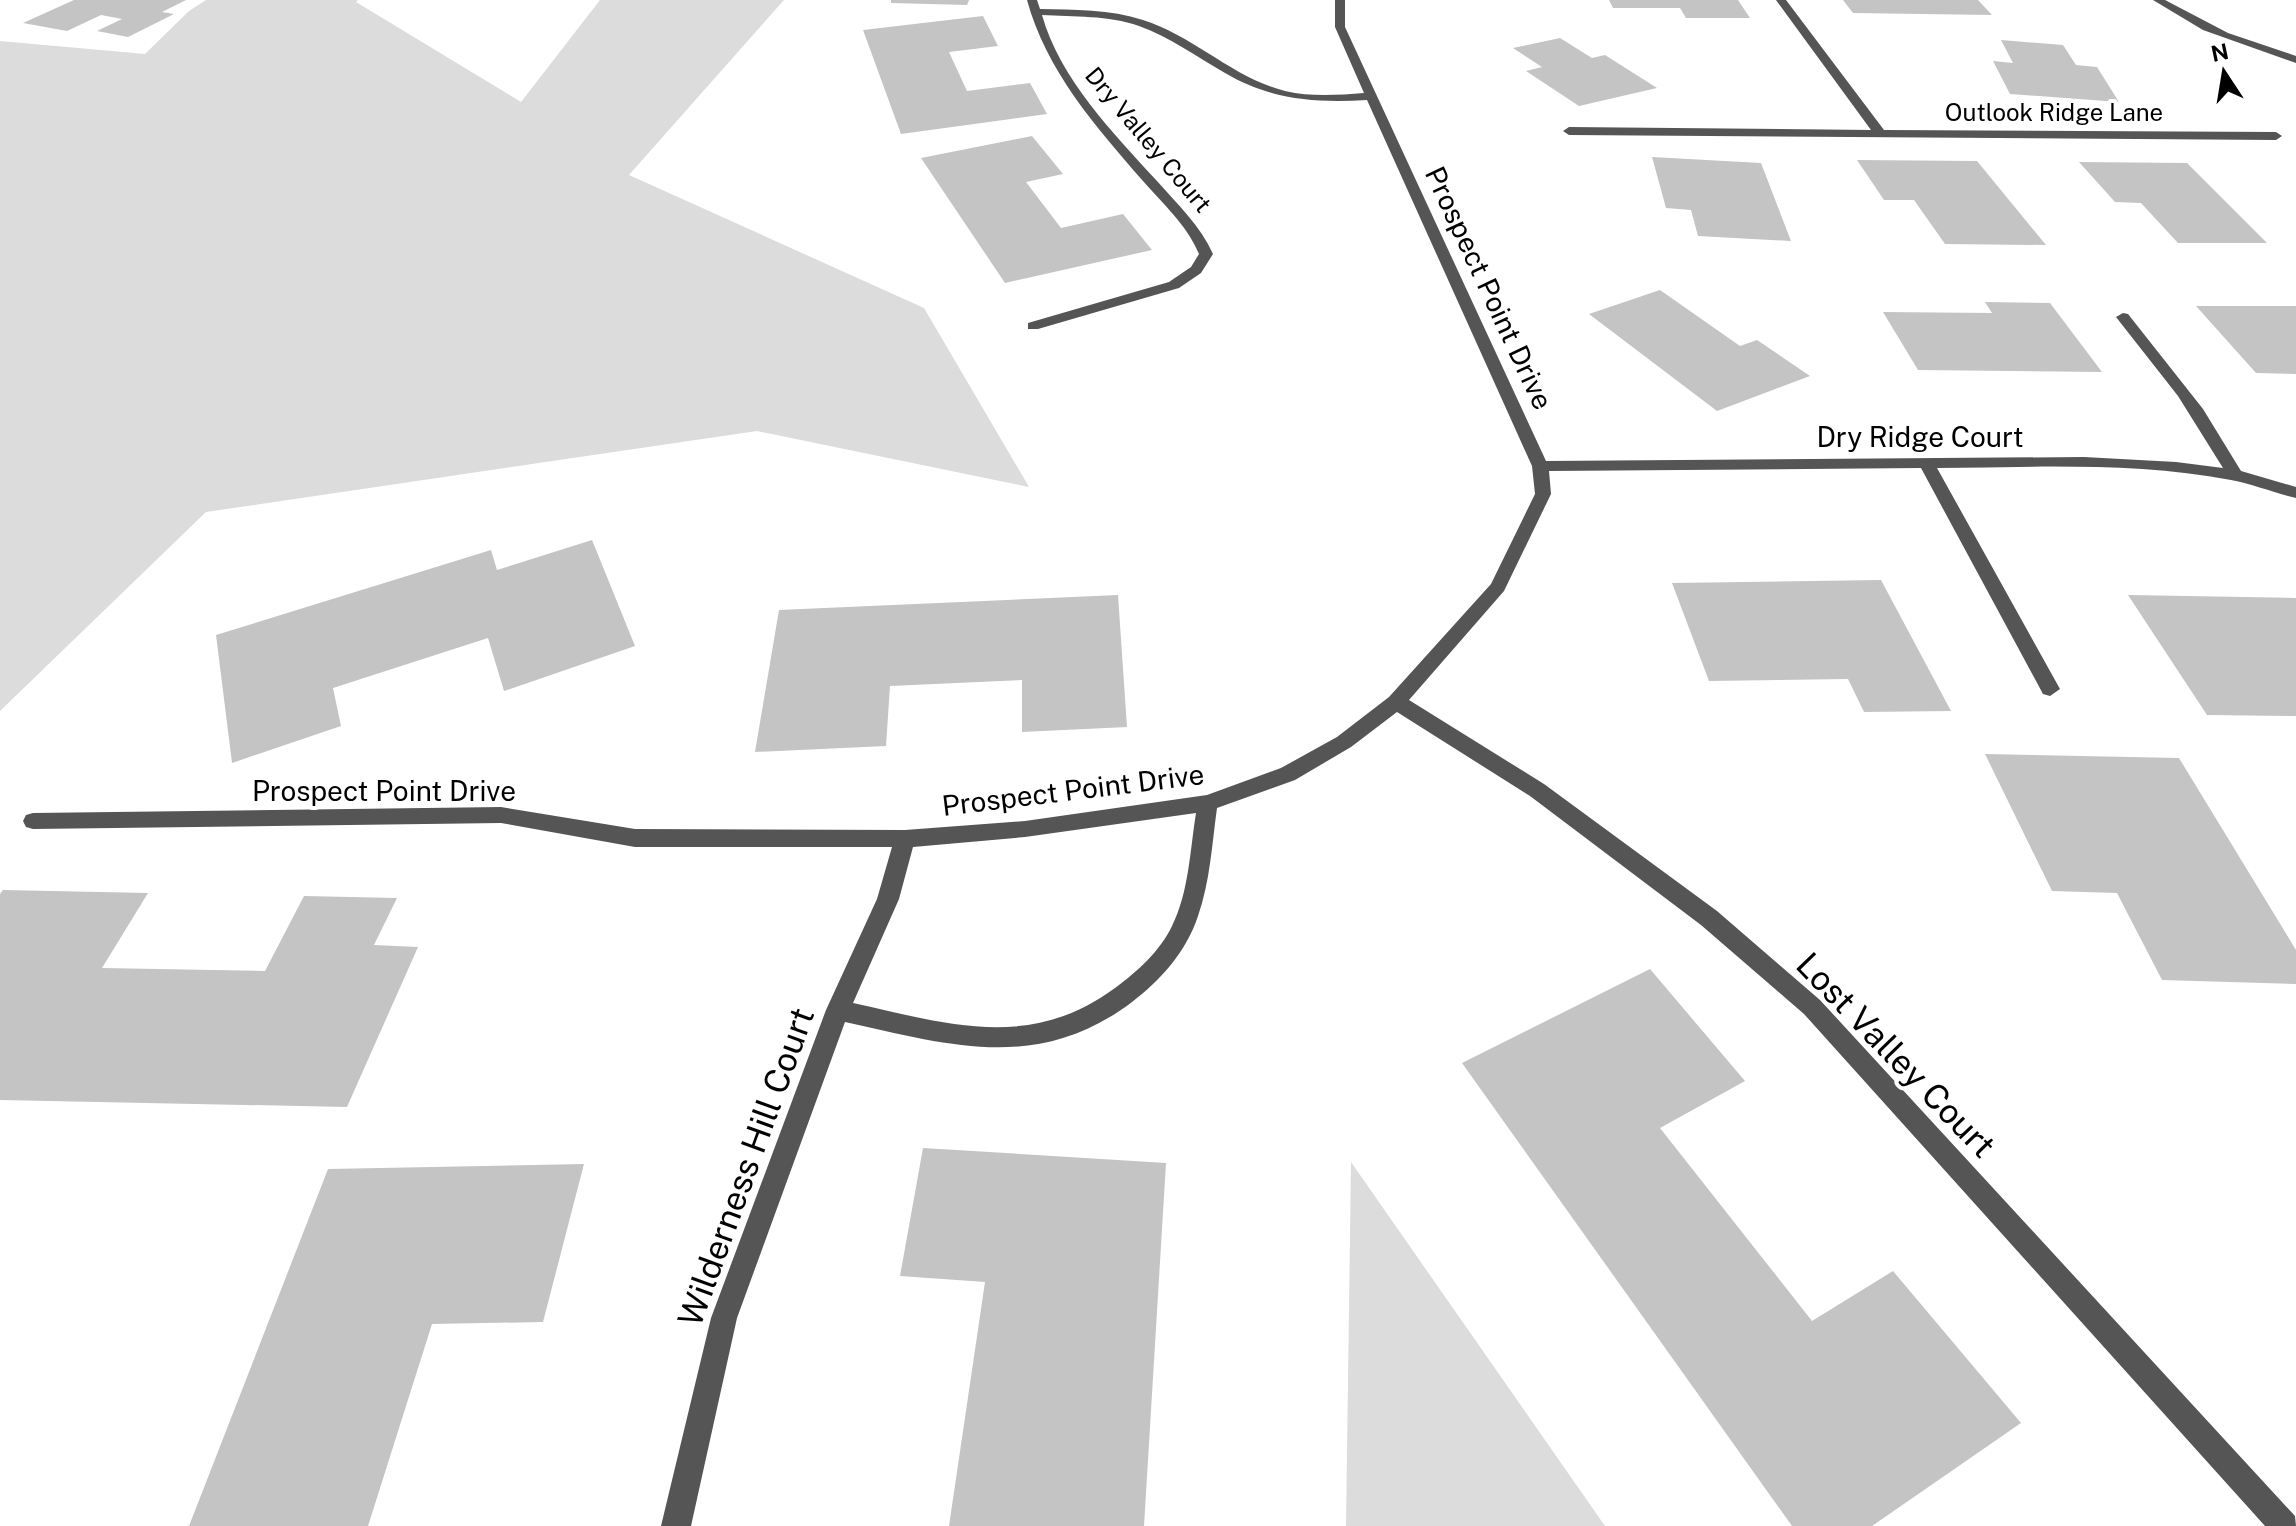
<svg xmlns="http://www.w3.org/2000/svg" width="2296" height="1526" viewBox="0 0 2296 1526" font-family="'Public Sans',sans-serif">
	<rect width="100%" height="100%" fill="#fff"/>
	<path fill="#dcdcdc" d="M 206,0 L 358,0 L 356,2 L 521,102 L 600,0 L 784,0 L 629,175 L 924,308 L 1029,487 L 757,431 L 206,512 L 0,711 L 0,41 L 145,54 L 189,11 Z
		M 1351,1162 L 1605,1526 L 1346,1526 Z"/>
	<path fill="#c4c4c4" d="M 74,0 L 186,0 L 162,12 L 174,14 L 128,37 L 97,31 L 122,19 L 101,15 L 67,31 L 23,23 Z
		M 891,0 L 969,0 L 967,5 L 891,3 Z
		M 1609,0 L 1738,0 L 1750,18 L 1686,18 L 1680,8 L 1613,8 Z
		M 1843,0 L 1978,0 L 1992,15 L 1853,13 Z
		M 983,16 L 998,46 L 949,52 L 967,91 L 1030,83 L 1047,114 L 901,134 L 863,30 Z
		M 1560,38 L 1592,58 L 1605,55 L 1657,88 L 1579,106 L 1526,71 L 1542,67 L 1513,48 Z
		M 2001,40 L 2063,45 L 2076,65 L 2097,67 L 2119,102 L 2010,94 L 1993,61 L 2013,63 Z
		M 1032,136 L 1063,174 L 1026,182 L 1061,228 L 1123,214 L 1152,250 L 1005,283 L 921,158 Z
		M 1652,157 L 1761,163 L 1791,241 L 1698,236 L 1691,210 L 1666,208 Z
		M 1857,160 L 1977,161 L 2046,245 L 1945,244 L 1914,200 L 1884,200 Z
		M 2079,162 L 2187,163 L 2267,243 L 2178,243 L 2141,203 L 2115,202 Z
		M 1660,290 L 1740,346 L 1757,340 L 1810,376 L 1717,411 L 1589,314 Z
		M 1985,302 L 2050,303 L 2102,372 L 1918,370 L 1883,312 L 1992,313 Z
		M 2196,306 L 2296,306 L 2296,374 L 2256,373 Z
		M 592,540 L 635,646 L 504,691 L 488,638 L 333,688 L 341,726 L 232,763 L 216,635 L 491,550 L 497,570 Z
		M 1881,580 L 1951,711 L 1864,712 L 1848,679 L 1709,681 L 1672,583 Z
		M 1118,595 L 1127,727 L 1022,732 L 1022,680 L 890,686 L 886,746 L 755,752 L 779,610 Z
		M 2128,595 L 2296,598 L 2296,716 L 2207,715 Z
		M 1985,754 L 2179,758 L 2296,950 L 2296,984 L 2162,980 L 2117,893 L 2052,891 Z
		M 3,890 L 148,893 L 102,968 L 265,971 L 304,896 L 397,898 L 374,945 L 418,947 L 347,1107 L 0,1100 L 0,894 Z
		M 1650,969 L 1745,1081 L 1660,1128 L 1812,1321 L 1893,1271 L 2021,1423 L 1872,1526 L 1792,1526 L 1462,1063 Z
		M 923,1148 L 1166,1163 L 1144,1526 L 949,1526 L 985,1282 L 900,1276 Z
		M 584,1164 L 543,1322 L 432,1324 L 368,1526 L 189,1526 L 328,1169 Z"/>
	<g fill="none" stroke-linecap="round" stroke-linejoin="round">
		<path fill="#555" fill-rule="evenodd" d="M 1027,0 L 1037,0 L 1040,9 C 1074,10 1110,9 1143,20 C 1194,36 1233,78 1285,91 C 1311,97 1338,95 1364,93 L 1335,27 L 1335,0 L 1345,0 L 1345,27 L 1546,461 L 2084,457 L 2176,462 L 2223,468 L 2178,396 L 2116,317 L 2123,313 L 2128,314 L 2203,409 L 2241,471 L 2296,487 L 2296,498 C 2274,493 2253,484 2231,480 C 2135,462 2035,467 1937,468 L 2060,689 L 2050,696 L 2043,694 L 1921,468 L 1549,471 L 1551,494 L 1504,591 L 1409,700 L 1544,784 L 1717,911 L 1820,1000 L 2295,1516 L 2296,1526 L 2265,1526 L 1804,1014 L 1701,925 L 1530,796 L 1397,712 L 1351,747 L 1295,780 L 1217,808 C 1212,844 1210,882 1198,916 C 1186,952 1161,980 1132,1002 C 1038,1073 950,1045 845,1022 L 737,1318 L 691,1526 L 661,1526 L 711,1318 L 826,1010 L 877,899 L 892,847 L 635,847 L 501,823 L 33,829 L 26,827 L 23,821 L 26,815 L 33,813 L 501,807 L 635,829 L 905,830 L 1025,821 L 1207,795 L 1281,768 L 1337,737 L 1389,697 L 1491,584 L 1535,494 L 1532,466 L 1367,100 C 1315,103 1271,100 1225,73 C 1197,57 1170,37 1139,26 C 1108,15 1074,17 1042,15 C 1060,79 1113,133 1157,181 C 1178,205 1200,225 1213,254 L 1201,273 L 1179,288 L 1038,329 L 1028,329 L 1028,323 L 1169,282 L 1191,267 L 1199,254 C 1187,225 1163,204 1143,181 C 1095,126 1046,70 1027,0 ZM 1196,813 C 1190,850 1189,892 1172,926 C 1160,951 1137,972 1115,988 C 1030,1051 948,1024 853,1003 L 899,899 L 913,847 L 1025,837 Z
			M 1776,0 L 1786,0 L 1884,130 L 2276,132 L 2282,136 L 2276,140 L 1569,135 L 1563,131 L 1569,127 L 1871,130 Z
			M 2153,0 L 2165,0 L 2228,33 L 2296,56 L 2296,63 L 2203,30 Z"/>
	</g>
	<g text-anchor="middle" stroke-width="8" stroke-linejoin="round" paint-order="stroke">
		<g font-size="24" fill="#000" stroke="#fff">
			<text x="2054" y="121">Outlook Ridge Lane</text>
			<text transform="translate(1148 140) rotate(50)" y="8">Dry Valley Court</text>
		</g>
		<g font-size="28" fill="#000" stroke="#fff">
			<text transform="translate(1489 288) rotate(65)" y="10">Prospect Point Drive</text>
			<text x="1920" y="447">Dry Ridge Court</text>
			<text transform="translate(1073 790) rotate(-7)" y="10">Prospect Point Drive</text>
			<text x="384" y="801">Prospect Point Drive</text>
		</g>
		<g font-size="34" fill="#000" stroke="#fff">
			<text transform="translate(1896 1055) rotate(46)" y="12">Lost Valley Court</text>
			<text transform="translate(746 1167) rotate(-70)" y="12">Wilderness Hill Court</text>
		</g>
	</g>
	<g transform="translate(2224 72) rotate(348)" stroke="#ffffff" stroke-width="6" paint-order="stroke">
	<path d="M0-6L14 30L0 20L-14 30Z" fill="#000000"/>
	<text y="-12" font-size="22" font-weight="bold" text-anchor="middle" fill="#000000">N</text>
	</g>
</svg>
